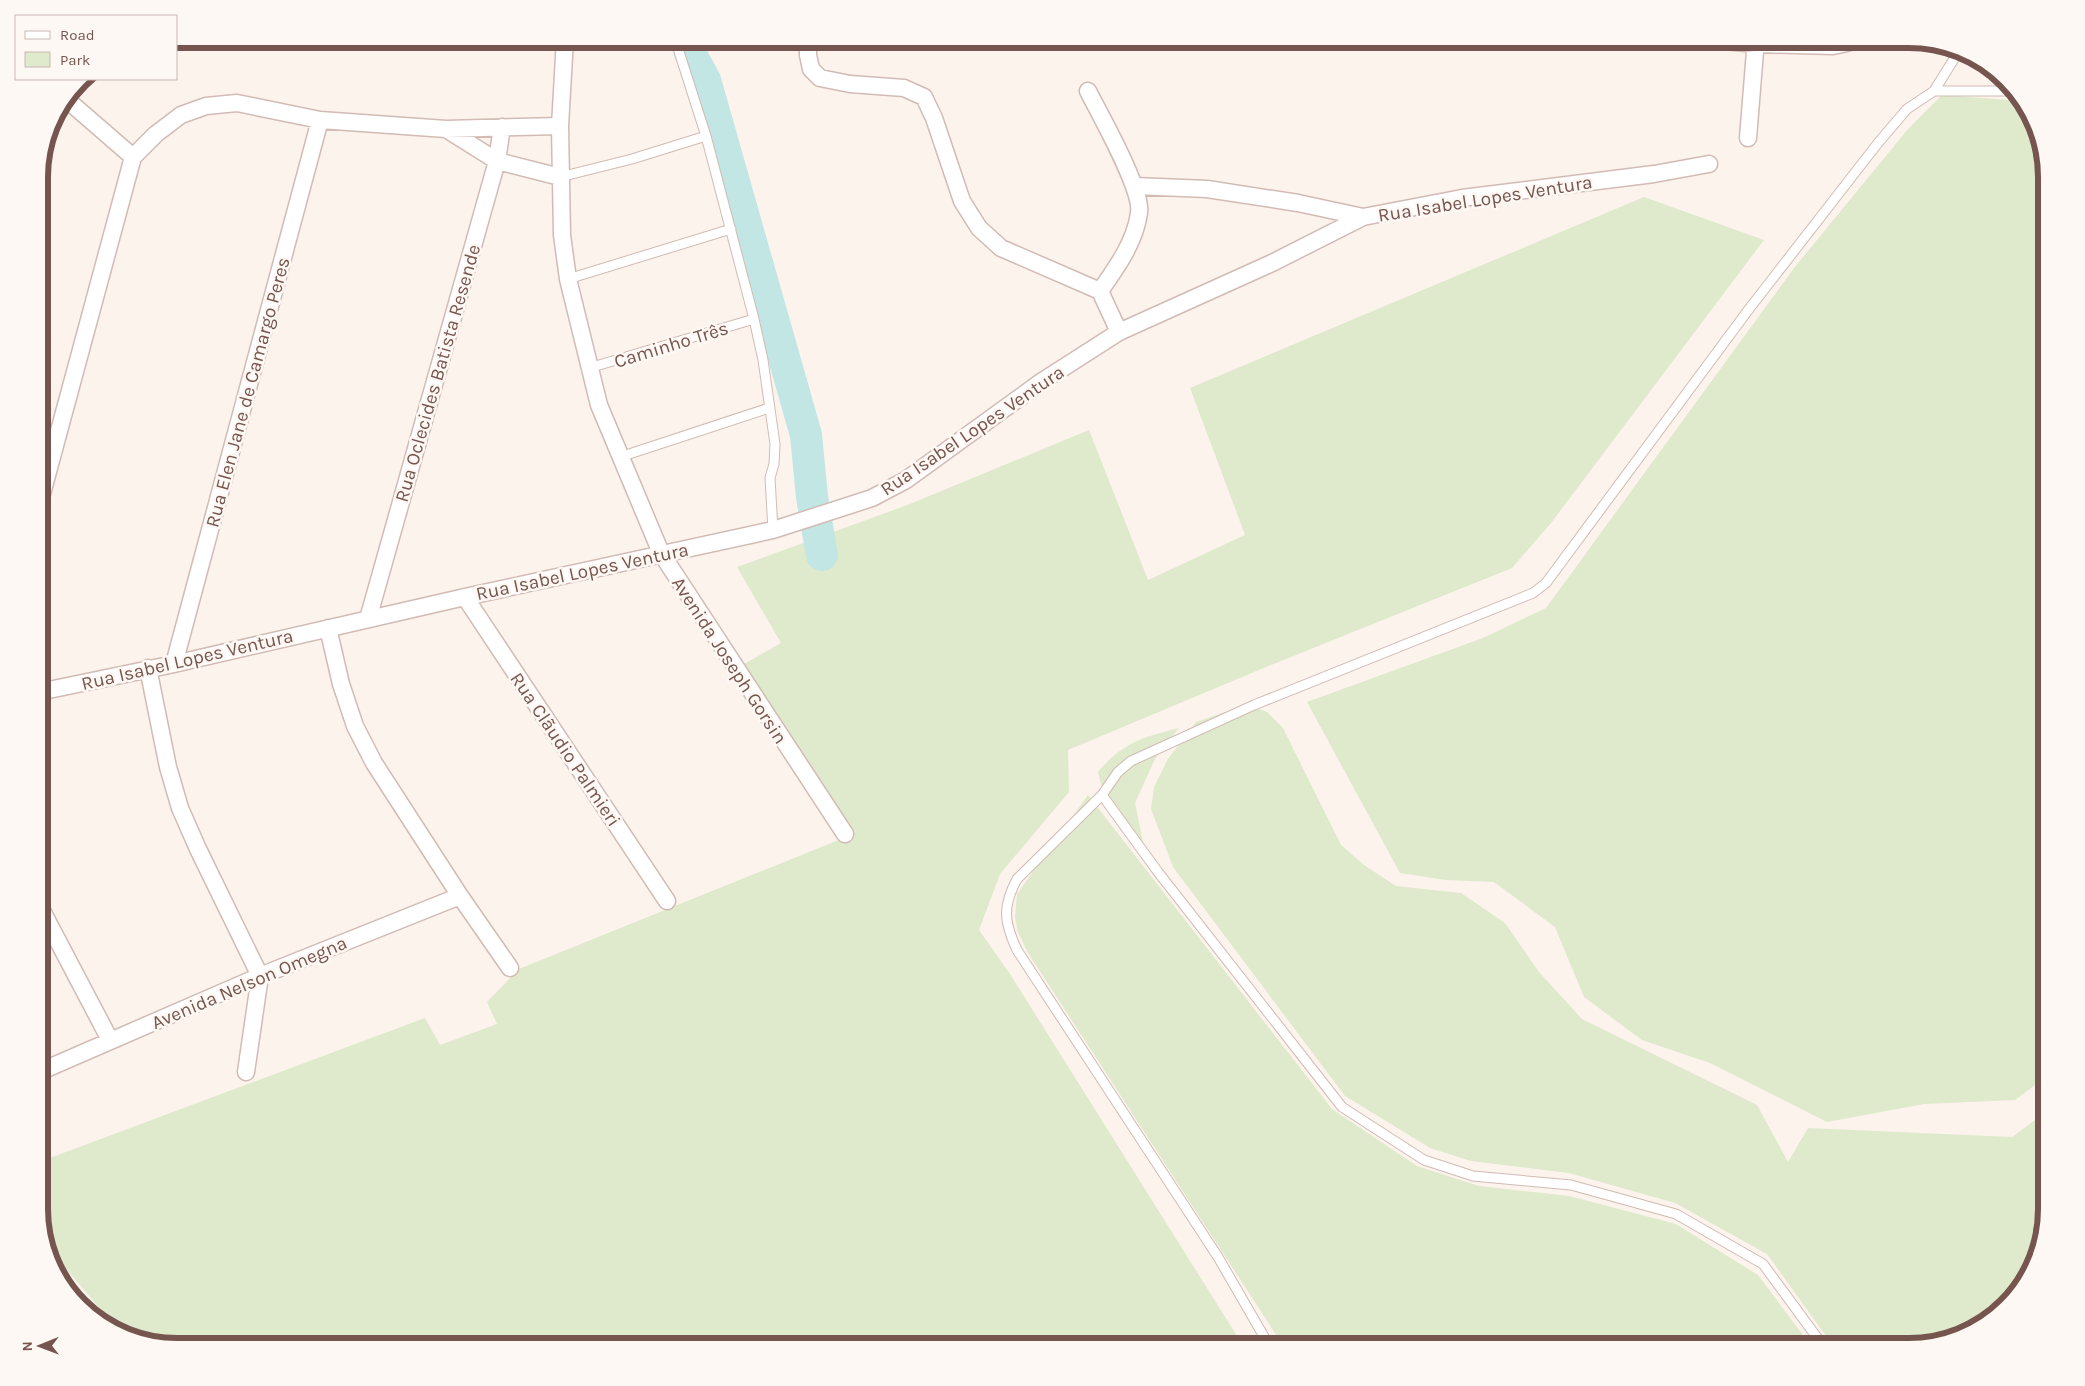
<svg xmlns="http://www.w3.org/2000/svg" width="2085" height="1386" viewBox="0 0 2085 1386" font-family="Karla,sans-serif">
	<rect width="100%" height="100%" fill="#fcf3ed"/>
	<path fill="#deeacb" d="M 1942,95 L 2022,101 L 2028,108 L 2046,176 L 2046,1077 L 2015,1100 L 1924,1104 L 1827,1122 L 1710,1063 L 1642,1040 L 1584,997 L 1555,927 L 1494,882 L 1446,880 L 1400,873 L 1307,702 L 1483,638 L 1546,608 L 1794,268 L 1908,129 Z
		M 1644,197 L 1764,240 L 1551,523 L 1512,568 L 1266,667 L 1068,750 L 1069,792 L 1000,874 L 979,930 L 1010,974 L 1244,1347 L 177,1347 L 117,1329 L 47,1246 L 39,1218 L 39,1162 L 425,1018 L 440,1045 L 497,1024 L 487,1002 L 519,969 L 846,837 L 744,664 L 781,643 L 737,567 L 910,504 L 1089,430 L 1148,580 L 1245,535 L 1190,388 Z
		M 1254,707 L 1267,712 L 1283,728 L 1341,845 L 1364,865 L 1396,886 L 1461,893 L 1505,923 L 1539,972 L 1582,1019 L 1757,1105 L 1788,1162 L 1808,1128 L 2012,1137 L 2046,1112 L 2046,1210 L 2023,1286 L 1977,1329 L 1909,1347 L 1834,1347 L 1767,1254 L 1675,1203 L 1569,1173 L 1471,1161 L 1430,1148 L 1345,1096 L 1173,867 L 1151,809 L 1154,787 L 1168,759 L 1196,722 L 1234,709 Z
		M 1179,728 L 1155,759 L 1135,803 L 1144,847 L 1103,792 L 1098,772 C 1122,743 1143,737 1179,728 Z
		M 1088,795 L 1332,1109 L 1417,1166 L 1479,1186 L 1569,1196 L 1676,1224 L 1758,1275 L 1812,1347 L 1284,1347 L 1028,953 L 1018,932 L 1015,917 L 1017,894 Z"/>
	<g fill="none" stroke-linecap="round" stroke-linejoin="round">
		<path stroke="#c1e6e3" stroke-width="32" d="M 692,39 L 690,53 L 705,80 L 806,435 L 812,497 L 822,555"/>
		<defs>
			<path id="lane" d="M 675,39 L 706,136 L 754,319 L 763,360 L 775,444 L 774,464 L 770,478 L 773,530
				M 1934,91 L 2012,91
				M 560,177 L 632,159 L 706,136
				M 568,279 L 731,229
				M 589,368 L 754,319
				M 620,457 L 769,408
				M 1102,795 L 1158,872 L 1342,1107 L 1424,1160 L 1473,1176 L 1571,1185 L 1676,1214 L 1763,1264 L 1824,1347
				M 1270,1347 L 1218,1257 L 1017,950 C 1004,922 1002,907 1017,879 L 1102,795 L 1118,772 L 1131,761 L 1254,705 L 1533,593 L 1546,583 L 1749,309 L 1878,143 L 1907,109 L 1934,91 L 1957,54"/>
			<path id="street" d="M 565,39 L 560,126 L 562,235 L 568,279 L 599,405 L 661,553 L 845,834
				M 808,39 L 808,55 L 811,69 L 820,78 L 850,84 L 904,88 L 924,97 L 934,118 L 962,201 L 979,228 L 1001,248 L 1100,291 L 1119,332
				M 1703,39 L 1756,44 L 1833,46 L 1847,43 L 1851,39
				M 1088,91 C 1100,115 1143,190 1139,213 C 1135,242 1117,267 1100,291
				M 66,99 L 133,157
				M 446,129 L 497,161 L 560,177
				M 1748,138 L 1756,39
				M 133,157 L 156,134 L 181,115 L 206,106 L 237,103 L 320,120 L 446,129 L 560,126
				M 1135,186 L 1207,189 L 1298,203 L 1363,217
				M 39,505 L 133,157
				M 465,597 L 667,901
				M 368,619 L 497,161 L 502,127
				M 328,628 L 341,684 L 355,726 L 374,763 L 460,896 L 510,968
				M 174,664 L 320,120
				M 148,668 L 168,767 L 180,808 L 198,849 L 260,976 L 246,1072
				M 39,692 L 174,664 L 465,597 L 773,530 L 872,498 L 906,480 L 1041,382 L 1119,332 L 1272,263 L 1363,217 L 1462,198 L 1654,174 L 1709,164
				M 39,905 L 110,1040
				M 39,1072 L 260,976 L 460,896"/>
		</defs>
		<use href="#lane" stroke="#d1bbb4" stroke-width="11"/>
		<use href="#street" stroke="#d1bbb4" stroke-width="19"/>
		<use href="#lane" stroke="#fff" stroke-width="9"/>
		<use href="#street" stroke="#fff" stroke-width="16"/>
	</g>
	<g text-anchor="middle" stroke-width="5" stroke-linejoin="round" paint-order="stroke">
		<g font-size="19" fill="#77554f" stroke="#fef8f4">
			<text transform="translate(1485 198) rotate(-9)" y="7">Rua Isabel Lopes Ventura</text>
			<text transform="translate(671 344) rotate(-17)" y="7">Caminho Três</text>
			<text transform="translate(437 373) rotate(-74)" y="7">Rua Oclecides Batista Resende</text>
			<text transform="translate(247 392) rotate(-75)" y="7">Rua Elen Jane de Camargo Peres</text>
			<text transform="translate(972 430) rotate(-34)" y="7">Rua Isabel Lopes Ventura</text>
			<text transform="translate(582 571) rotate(-12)" y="7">Rua Isabel Lopes Ventura</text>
			<text transform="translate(187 659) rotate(-13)" y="7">Rua Isabel Lopes Ventura</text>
			<text transform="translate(730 660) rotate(57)" y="7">Avenida Joseph Gorsin</text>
			<text transform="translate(566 749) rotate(56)" y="7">Rua Clãudio Palmieri</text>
			<text transform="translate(249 982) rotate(-23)" y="7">Avenida Nelson Omegna</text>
		</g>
	</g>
	<path d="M0 0H2085V1386H0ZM177 48H1909A129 129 0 0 1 2038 177V1209A129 129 0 0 1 1909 1338H177A129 129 0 0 1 48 1209V177A129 129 0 0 1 177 48Z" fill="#fef8f4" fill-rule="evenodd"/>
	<path fill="none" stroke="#77554f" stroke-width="6" d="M177 48H1909A129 129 0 0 1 2038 177V1209A129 129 0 0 1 1909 1338H177A129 129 0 0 1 48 1209V177A129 129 0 0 1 177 48Z"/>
	<rect x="15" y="15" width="162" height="65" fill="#fef8f4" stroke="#c8b7b2"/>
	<rect x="25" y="31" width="25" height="8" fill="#ffffff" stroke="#c8b7b2"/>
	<text x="60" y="40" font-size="15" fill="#77554f">Road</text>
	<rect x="25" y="52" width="25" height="15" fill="#deeacb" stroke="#c8b7b2"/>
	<text x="60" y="65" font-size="15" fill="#77554f">Park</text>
	<g transform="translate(40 1346) rotate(269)" stroke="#fef8f4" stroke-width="4" paint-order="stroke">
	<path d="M0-4L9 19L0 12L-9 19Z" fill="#77554f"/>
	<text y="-8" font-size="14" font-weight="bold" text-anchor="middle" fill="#77554f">N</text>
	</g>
</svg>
